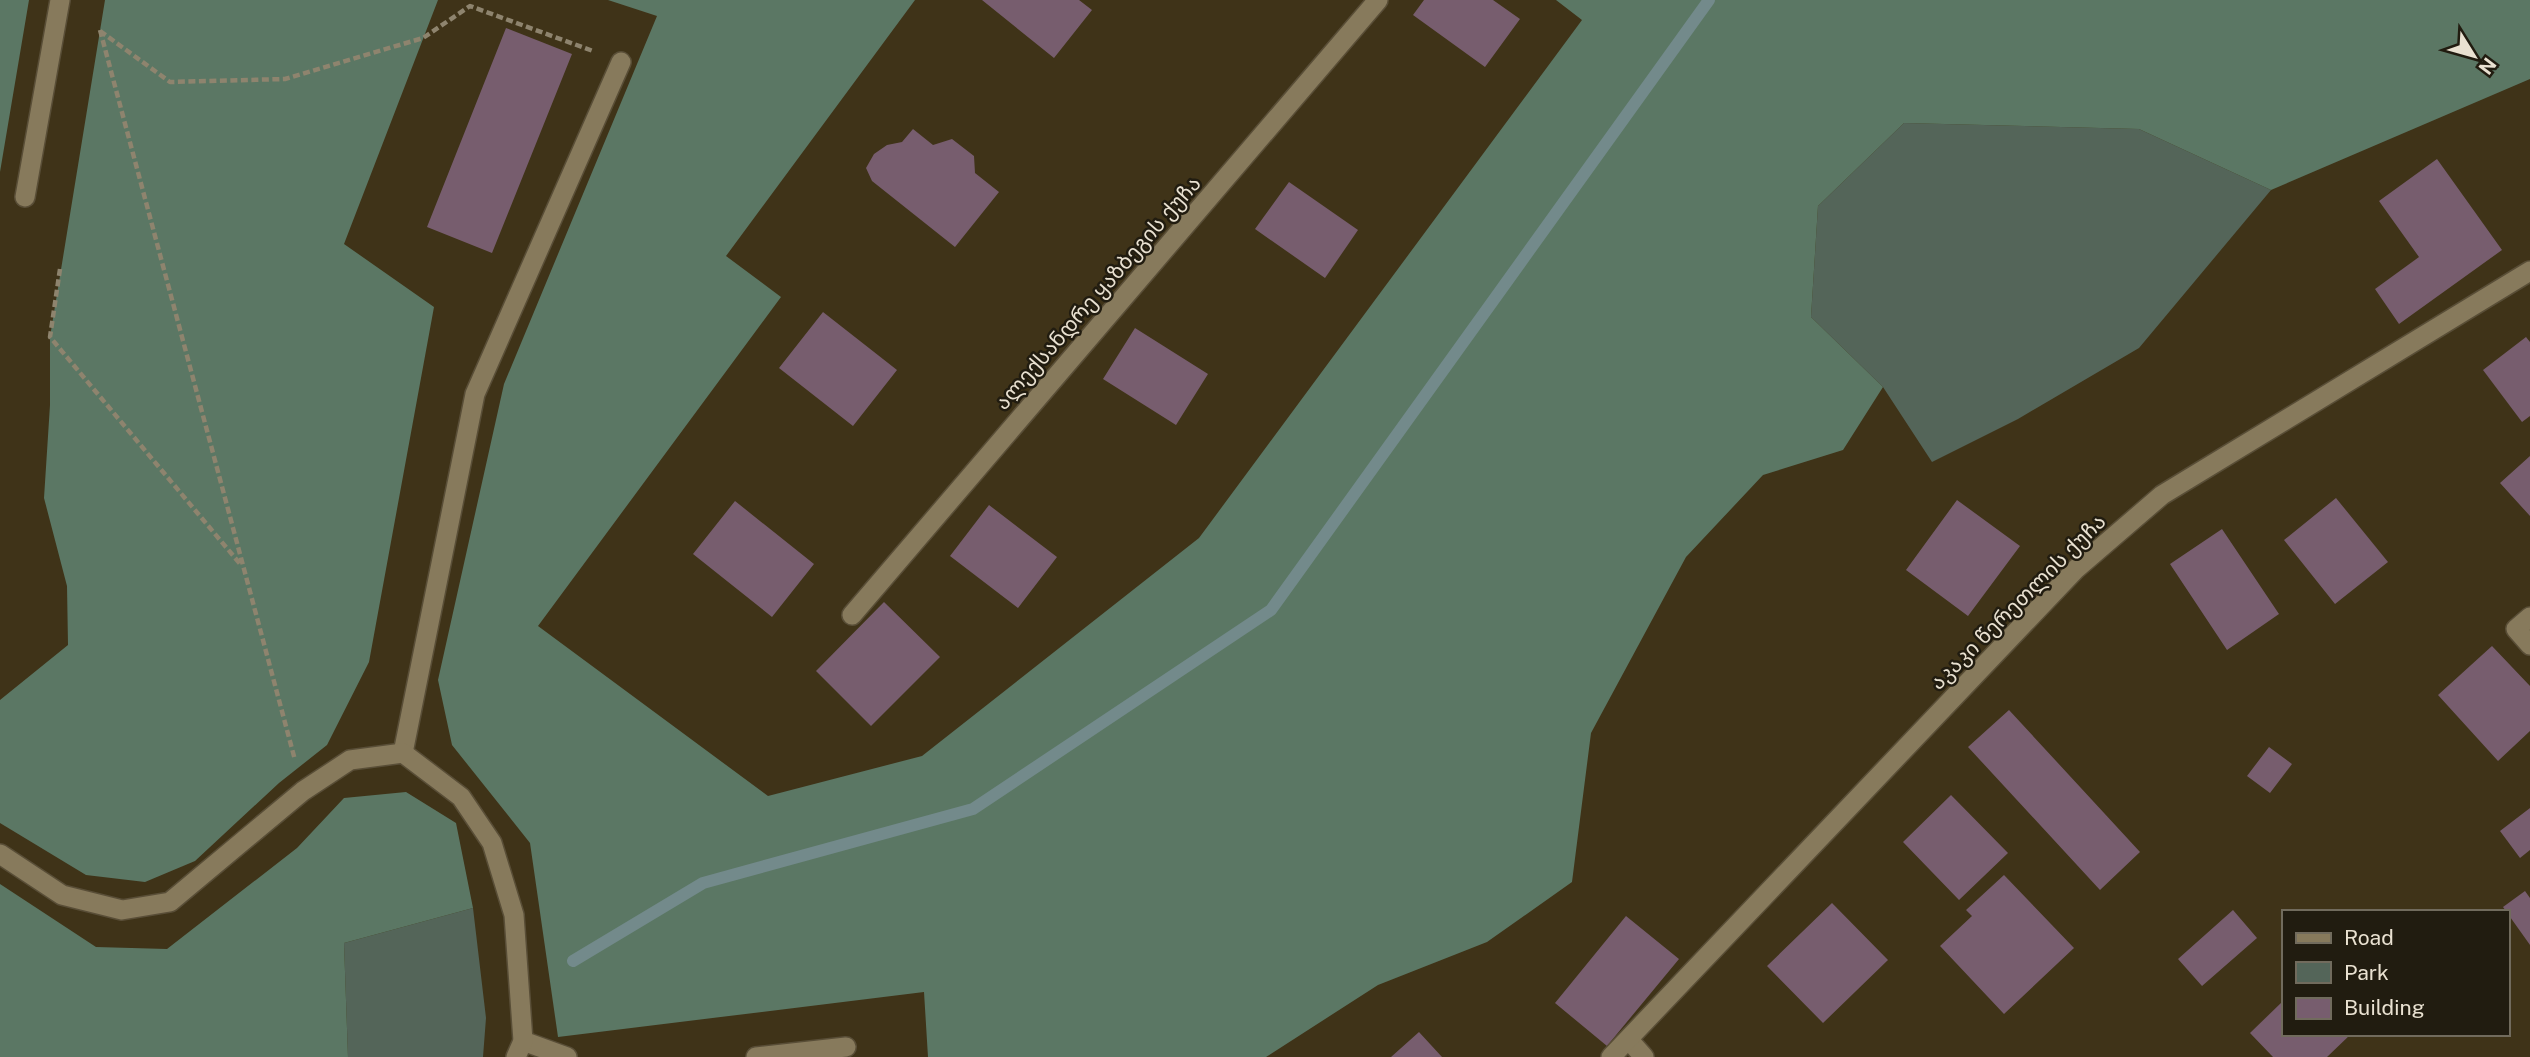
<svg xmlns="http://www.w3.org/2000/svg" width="2530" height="1057" viewBox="0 0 2530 1057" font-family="'Public Sans','Noto Sans Georgian',sans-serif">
	<rect width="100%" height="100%" fill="#3f3318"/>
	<path fill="#546559" d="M 1904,123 L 2139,129 L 2271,190 L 2139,348 L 2018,419 L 1932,462 L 1883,387 L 1811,317 L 1818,206 Z
		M 473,908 L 486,1018 L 483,1057 L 348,1057 L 344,943 Z"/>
	<path fill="#5b7764" d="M 0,0 L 29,0 L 0,172 Z
		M 105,0 L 438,0 L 344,244 L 434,307 L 369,662 L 327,745 L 279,783 L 195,861 L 145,882 L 86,875 L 0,823 L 0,700 L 68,645 L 67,586 L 44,498 L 50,405 L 50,337 Z
		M 608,0 L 915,0 L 726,256 L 781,297 L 538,626 L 768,796 L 922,756 L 1199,538 L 1582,20 L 1556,0 L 2530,0 L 2530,79 L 2271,190 L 2139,129 L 1904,123 L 1818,206 L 1811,317 L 1883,387 L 1843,450 L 1763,475 L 1686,557 L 1591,733 L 1572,882 L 1487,942 L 1378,985 L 1266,1057 L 928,1057 L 924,992 L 558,1037 L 530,843 L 452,745 L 438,680 L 504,384 L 657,16 Z
		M 406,792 L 456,823 L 473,908 L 344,943 L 348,1057 L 0,1057 L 0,884 L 96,947 L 167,949 L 297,848 L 344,798 Z"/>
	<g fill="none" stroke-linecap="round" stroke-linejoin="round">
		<path stroke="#738a8b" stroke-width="12" d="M 573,961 L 703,883 L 973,809 L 1271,610 L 1709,0"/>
	</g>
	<path fill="#775d6e" d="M 982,0 L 1079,0 L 1092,10 L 1054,58 Z
		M 1424,0 L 1493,0 L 1520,19 L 1485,67 L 1413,15 Z
		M 506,28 L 572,54 L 492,253 L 427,227 Z
		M 913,129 L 933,145 L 952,139 L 974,156 L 975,173 L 999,192 L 955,247 L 872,181 L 866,168 L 874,154 L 887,145 L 902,142 Z
		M 2437,159 L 2502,250 L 2399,324 L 2375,289 L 2419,257 L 2379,201 Z
		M 1289,182 L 1358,230 L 1325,278 L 1255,229 Z
		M 823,312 L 897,370 L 853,426 L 779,368 Z
		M 1135,328 L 1208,374 L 1176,425 L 1103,379 Z
		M 2526,337 L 2530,342 L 2530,416 L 2522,422 L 2483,370 Z
		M 2530,456 L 2530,516 L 2500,483 Z
		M 2336,498 L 2388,562 L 2335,604 L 2284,540 Z
		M 1957,500 L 2020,546 L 1968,616 L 1906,570 Z
		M 735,501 L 814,564 L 772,617 L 693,554 Z
		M 989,505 L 1057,557 L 1018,608 L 950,556 Z
		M 2222,529 L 2279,614 L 2227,650 L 2170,564 Z
		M 884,602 L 940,657 L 871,726 L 816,671 Z
		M 2492,646 L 2530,686 L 2530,731 L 2498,761 L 2438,695 Z
		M 2009,710 L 2140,852 L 2100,890 L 1968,747 Z
		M 2269,747 L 2292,764 L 2270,793 L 2247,776 Z
		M 1951,795 L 2008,853 L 1959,900 L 1903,842 Z
		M 2530,808 L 2530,850 L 2520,858 L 2500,831 Z
		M 2004,875 L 2074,948 L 2004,1014 L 1940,946 L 1972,916 L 1966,910 Z
		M 2525,891 L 2530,898 L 2530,945 L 2503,907 Z
		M 1832,903 L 1888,960 L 1823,1023 L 1767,966 Z
		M 2233,910 L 2257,938 L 2202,986 L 2178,959 Z
		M 1626,916 L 1679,959 L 1607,1046 L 1555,1003 Z
		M 2283,1001 L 2283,1034 L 2351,1034 L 2327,1057 L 2273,1057 L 2250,1033 Z
		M 1419,1032 L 1442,1057 L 1391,1057 Z"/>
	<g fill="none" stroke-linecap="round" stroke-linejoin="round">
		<defs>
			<path id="service" d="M 25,197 L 60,0
				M 2530,617 L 2516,629 L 2530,645
				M 403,753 L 475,394 L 621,62
				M 1629,1040 L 1644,1057
				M 523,1041 L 567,1057
				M 756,1057 L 846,1047"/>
			<path id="minor" d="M 852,615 L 1378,0
				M 1611,1057 L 2076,569 L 2162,495 L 2530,271"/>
			<path id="secondary" d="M 0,854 L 62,895 L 122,910 L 170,902 L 303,791 L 350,760 L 403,753 L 461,797 L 492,843 L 514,915 L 523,1041 L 516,1057"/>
		</defs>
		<use href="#service" stroke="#594e37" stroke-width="22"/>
		<use href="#minor" stroke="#594e37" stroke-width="22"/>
		<use href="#secondary" stroke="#594e37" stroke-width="22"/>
		<path stroke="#8e846e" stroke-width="4.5" stroke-dasharray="7 3.5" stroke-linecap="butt" d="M 100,30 L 295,760
			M 100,31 L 170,82 L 285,79 L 423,38 L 470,6 L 593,51
			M 60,269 L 50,337 L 241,565"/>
		<use href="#service" stroke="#877a5c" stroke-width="19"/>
		<use href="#minor" stroke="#877a5c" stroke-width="19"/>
		<use href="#secondary" stroke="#877a5c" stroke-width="19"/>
	</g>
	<g text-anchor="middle" stroke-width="5" stroke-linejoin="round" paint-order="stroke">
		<g font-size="21" fill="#e9e1d1" stroke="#211c10">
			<text transform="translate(1098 293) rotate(-49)" y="7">ალექსანდრე ყაზბეგის ქუჩა</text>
			<text transform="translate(2018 602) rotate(-45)" y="7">აკაკი წერეთლის ქუჩა</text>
		</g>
	</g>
	<rect x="2282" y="910" width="228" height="126" fill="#211c10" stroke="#716b5d" stroke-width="2"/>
	<rect x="2296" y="933" width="35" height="10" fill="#877a5c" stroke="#716b5d" stroke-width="2"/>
	<text x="2344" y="945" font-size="21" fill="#e9e1d1">Road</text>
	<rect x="2296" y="962" width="35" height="21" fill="#546559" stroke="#716b5d" stroke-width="2"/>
	<text x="2344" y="980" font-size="21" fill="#e9e1d1">Park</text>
	<rect x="2296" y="998" width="35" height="21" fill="#775d6e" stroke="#716b5d" stroke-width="2"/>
	<text x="2344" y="1015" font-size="21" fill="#e9e1d1">Building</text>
	<g transform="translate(2474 56) rotate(127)" stroke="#211c10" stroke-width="5" paint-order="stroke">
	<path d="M0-5L12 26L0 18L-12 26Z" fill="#e9e1d1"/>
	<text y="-10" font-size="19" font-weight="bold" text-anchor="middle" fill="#e9e1d1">N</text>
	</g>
</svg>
